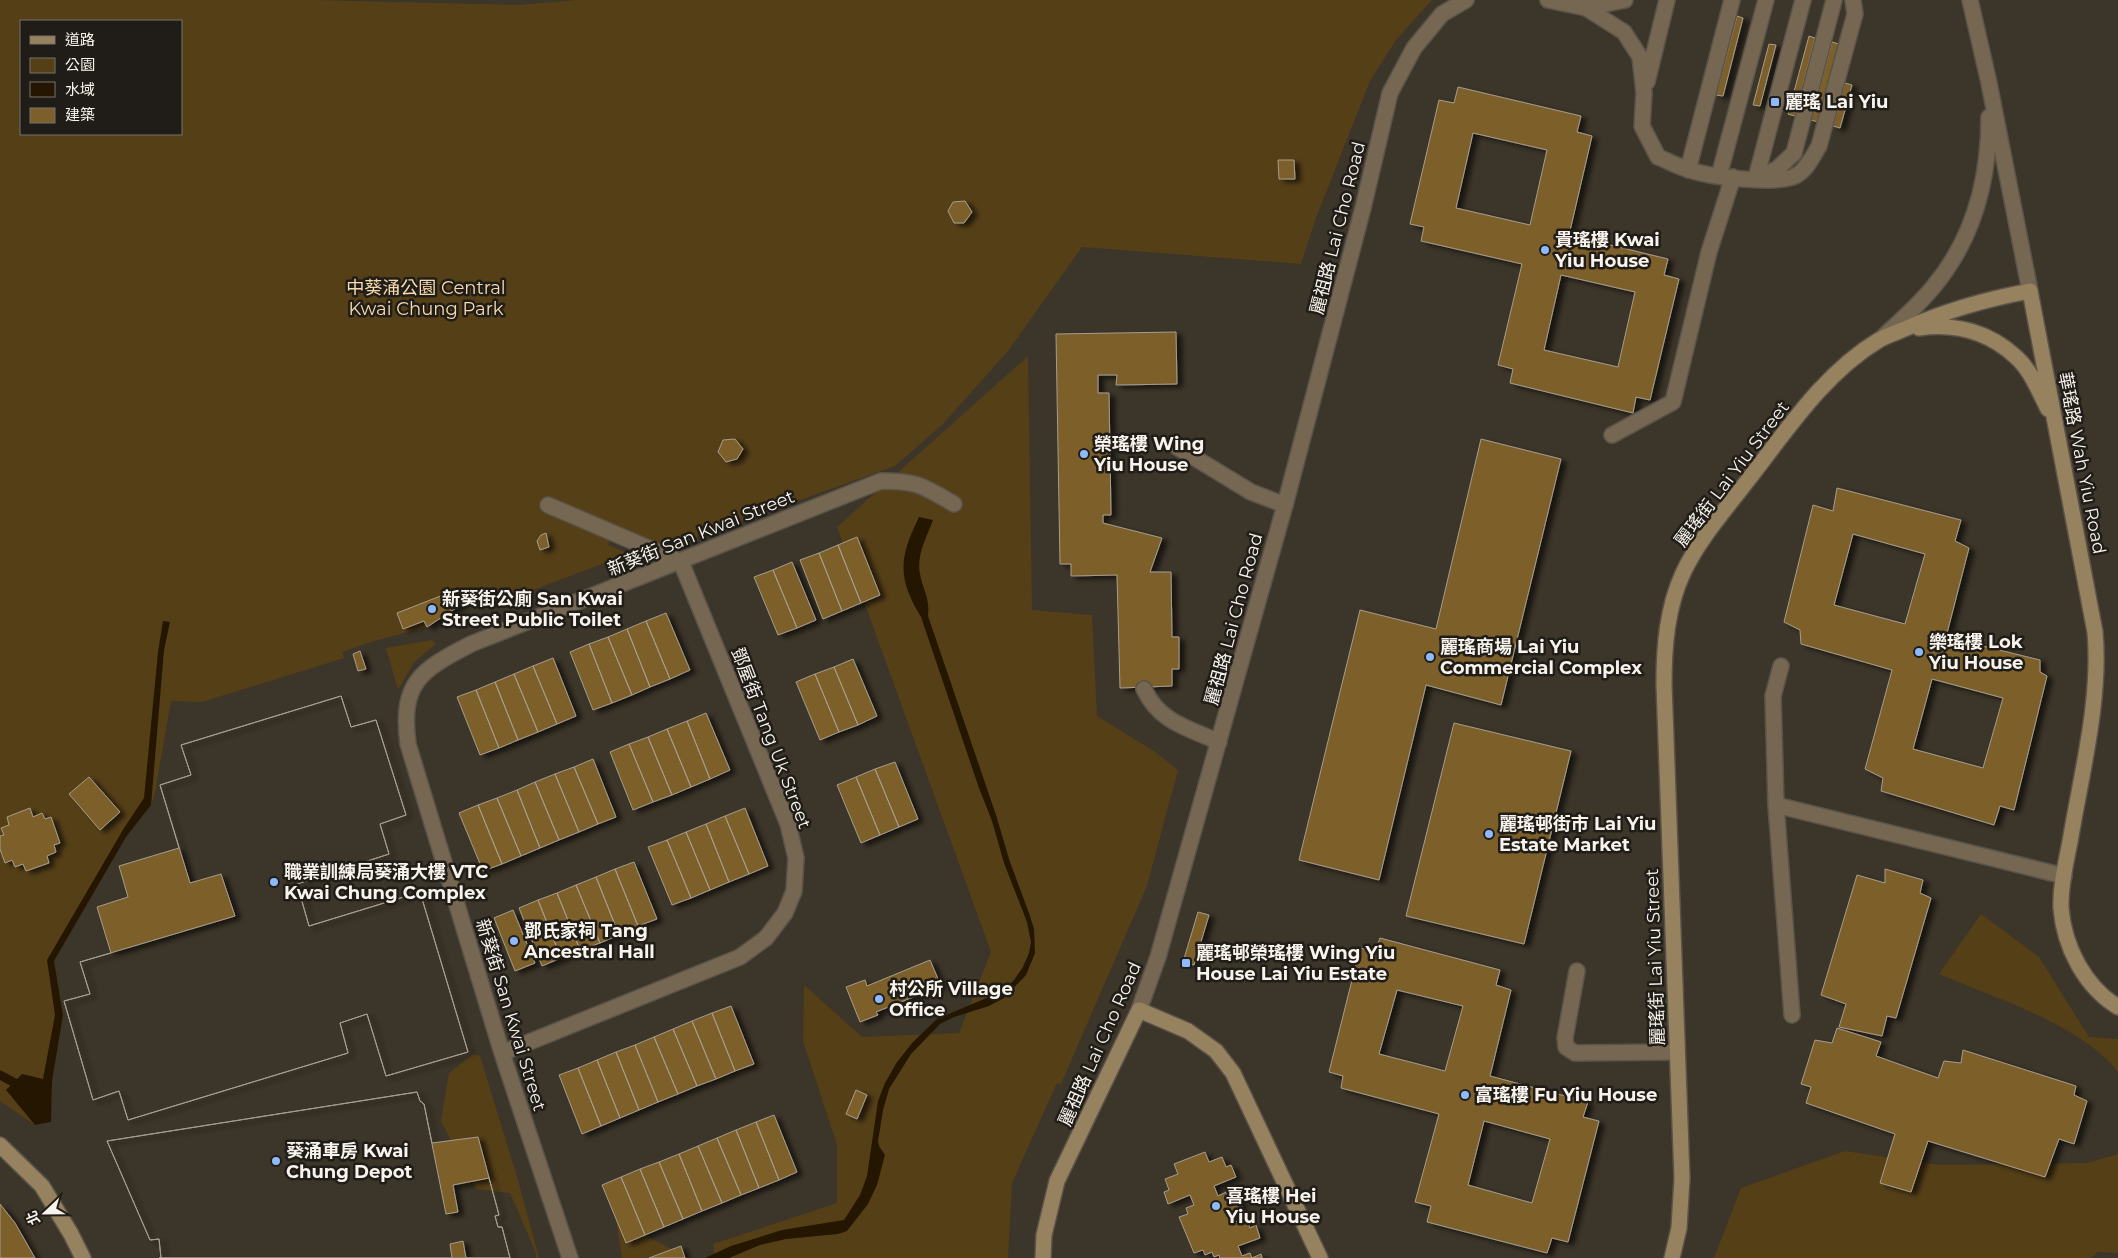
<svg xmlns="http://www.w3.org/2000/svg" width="2118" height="1258" viewBox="0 0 2118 1258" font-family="Montserrat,'Noto Sans TC',sans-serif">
	<defs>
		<filter id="shadow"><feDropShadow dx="5.5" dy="3" stdDeviation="2.5" flood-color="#0009"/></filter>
	</defs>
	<rect width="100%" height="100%" fill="#3c3529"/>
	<path fill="#553f17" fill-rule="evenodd" d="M 0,0 L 315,0 L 518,5 L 577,0 L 1433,0 L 1428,4 L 1396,40 L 1370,81 L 1316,218 L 1301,264 L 1082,247 L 1008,351 L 943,424 L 895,466 L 666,548 L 616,525 L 608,545 L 629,554 L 487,607 L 482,593 L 427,627 L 371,642 L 342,652 L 344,658 L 202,702 L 171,701 L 155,793 L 151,805 L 126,837 L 54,961 L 63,1015 L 52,1081 L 51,1122 L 35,1125 L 0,1101 ZM 21,21 L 181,21 L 181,134 L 21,134 Z
		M 1028,356 L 1032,610 L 1092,615 L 1097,716 L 1154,751 L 1178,770 L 1147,886 L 1061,1084 L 1057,1083 L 1012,1183 L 1008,1258 L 715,1258 L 713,1244 L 837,1203 L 837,1145 L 803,1041 L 804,985 L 862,1037 L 959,1033 L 991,952 L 837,527 Z
		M 432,640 L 436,644 L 414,662 L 398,690 L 386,648 Z
		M 1981,914 L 2039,957 L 2089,1037 L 2118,1039 L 2118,1072 C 2082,1025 1993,997 1939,974 Z
		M 473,1054 L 480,1056 L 518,1180 L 539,1258 L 536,1258 L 536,1253 L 510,1193 L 476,1189 L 441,1121 L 449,1073 Z
		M 1845,1151 L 1940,1165 L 2087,1163 L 2118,1154 L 2118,1253 L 2098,1252 L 2091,1258 L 1714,1258 L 1741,1188 Z
		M 616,1220 L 689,1258 L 622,1258 Z"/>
	<path fill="#241600" d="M 919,517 L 933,520 C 927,537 916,555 920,574 C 923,591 930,597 928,616 L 996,815 L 1009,859 L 1030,916 L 1034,929 L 1035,953 L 1026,975 L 1004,998 L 989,1006 L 954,1017 L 940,1024 L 911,1054 L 889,1089 L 883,1110 L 878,1141 L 879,1146 L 885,1155 L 877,1185 L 868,1204 L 847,1231 L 838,1234 L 786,1239 L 760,1245 L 729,1258 L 705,1258 L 731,1246 L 782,1230 L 844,1220 L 860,1195 L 867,1176 L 878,1101 L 885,1083 L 897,1062 L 913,1042 L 937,1019 L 1003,991 L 1014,980 L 1023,967 L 1029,953 L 1031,942 L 1027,922 L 1004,863 L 992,821 L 979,788 L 921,617 C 897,577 899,558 919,517 Z
		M 163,621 L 170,622 L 164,650 L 151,805 L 126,837 L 54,961 L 63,1015 L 52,1081 L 51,1122 L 35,1125 L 6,1090 L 22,1074 L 43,1079 L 55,1015 L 47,960 L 124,828 L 144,798 L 158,652 Z"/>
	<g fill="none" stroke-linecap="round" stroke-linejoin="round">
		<path stroke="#241600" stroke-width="9" d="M 0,1075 L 24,1088"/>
	</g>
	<path fill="#7d5f29" stroke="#a69d90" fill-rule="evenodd" filter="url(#shadow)" d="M 1737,16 L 1743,18 L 1723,96 L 1716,95 Z
		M 1809,36 L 1815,38 L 1795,116 L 1791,115 L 1788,114 Z
		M 1832,42 L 1839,44 L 1818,122 L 1811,120 Z
		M 1769,44 L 1776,45 L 1760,106 L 1753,105 Z
		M 1845,83 L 1852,85 L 1840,128 L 1833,126 Z
		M 1458,87 L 1581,116 L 1577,132 L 1592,136 L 1569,235 L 1668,259 L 1664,275 L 1679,279 L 1650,400 L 1636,397 L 1633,413 L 1510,383 L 1513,369 L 1498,365 L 1522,264 L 1421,241 L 1424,227 L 1410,224 L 1439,100 L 1454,103 ZM 1473,133 L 1547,150 L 1530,225 L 1456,208 ZM 1561,275 L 1635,292 L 1618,367 L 1544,350 Z
		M 1278,160 L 1294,160 L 1295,179 L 1279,179 Z
		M 965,201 L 972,212 L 964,223 L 954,223 L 948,211 L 953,202 Z
		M 1176,332 L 1177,384 L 1116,385 L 1117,375 L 1098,375 L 1098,393 L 1109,393 L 1111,515 L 1103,515 L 1103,523 L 1162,538 L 1150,572 L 1171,572 L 1172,637 L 1179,637 L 1179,669 L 1172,669 L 1172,686 L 1120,688 L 1117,575 L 1071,576 L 1071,564 L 1060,564 L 1056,334 Z
		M 735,439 L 743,449 L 737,459 L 726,462 L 718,452 L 723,440 Z
		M 1481,439 L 1561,459 L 1501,705 L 1426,685 L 1379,880 L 1299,860 L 1360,610 L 1436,629 Z
		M 1837,488 L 1961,520 L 1955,541 L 1969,548 L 1946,637 L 2040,660 L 2040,672 L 2047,676 L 2014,810 L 2000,806 L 1994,825 L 1881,791 L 1883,778 L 1865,769 L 1892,670 L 1801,644 L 1800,630 L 1784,622 L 1813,505 L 1833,511 ZM 1853,534 L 1925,554 L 1905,624 L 1834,605 ZM 1932,679 L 2003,698 L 1983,768 L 1913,749 Z
		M 546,533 L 549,547 L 540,550 L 537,541 L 541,535 Z
		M 857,537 L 880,595 L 861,603 L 838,545 Z
		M 838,545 L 861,603 L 842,611 L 819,553 Z
		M 819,553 L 842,611 L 823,619 L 800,560 Z
		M 792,562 L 816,620 L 797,628 L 773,570 Z
		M 773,570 L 797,628 L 778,635 L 754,577 Z
		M 456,590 L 462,604 L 427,627 L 424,621 L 403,629 L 397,613 Z
		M 666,613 L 690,670 L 670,679 L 646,621 Z
		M 646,621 L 670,679 L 650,687 L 627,629 Z
		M 627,629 L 650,687 L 632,695 L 608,637 Z
		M 608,637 L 632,695 L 612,703 L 589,644 Z
		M 589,644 L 612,703 L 593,710 L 570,652 Z
		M 360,651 L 366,669 L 358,671 L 353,654 Z
		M 553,658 L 576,716 L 557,724 L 533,666 Z
		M 853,659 L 877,716 L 858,725 L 834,667 Z
		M 533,666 L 557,724 L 538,732 L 514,674 Z
		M 834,667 L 858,725 L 839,732 L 815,674 Z
		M 514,674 L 538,732 L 518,740 L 495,682 Z
		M 815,674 L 839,732 L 820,740 L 796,682 Z
		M 495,682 L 518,740 L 499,748 L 476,690 Z
		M 476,690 L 499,748 L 480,755 L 457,697 Z
		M 341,696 L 351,727 L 376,720 L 406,815 L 380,824 L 389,854 L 297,884 L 309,926 L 420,892 L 468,1052 L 386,1076 L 367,1014 L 340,1023 L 348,1053 L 128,1120 L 119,1091 L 93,1100 L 64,1001 L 90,994 L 80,962 L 235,916 L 221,874 L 190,883 L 160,785 L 191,775 L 181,745 Z
		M 341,696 L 351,727 L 376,720 L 406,815 L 380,824 L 389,854 L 297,884 L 309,926 L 420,892 L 468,1052 L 386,1076 L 367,1014 L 340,1023 L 348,1053 L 128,1120 L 119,1091 L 93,1100 L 64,1001 L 90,994 L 80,962 L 111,953 L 97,907 L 128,897 L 119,866 L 179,848 L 160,785 L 191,775 L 181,745 Z
		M 706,713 L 730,770 L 710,779 L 687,721 Z
		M 687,721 L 710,779 L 691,787 L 667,729 Z
		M 1454,723 L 1571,751 L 1524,944 L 1406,916 Z
		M 667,729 L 691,787 L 672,795 L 648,737 Z
		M 648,737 L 672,795 L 653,802 L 629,744 Z
		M 629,744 L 653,802 L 633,810 L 610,752 Z
		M 593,759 L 616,817 L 598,824 L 574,767 Z
		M 895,762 L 918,819 L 899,827 L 875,769 Z
		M 574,767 L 598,824 L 579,832 L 555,774 Z
		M 875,769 L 899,827 L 880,835 L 856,777 Z
		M 555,774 L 579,832 L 559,840 L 535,782 Z
		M 89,777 L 120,812 L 100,830 L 69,794 Z
		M 856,777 L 880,835 L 861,843 L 837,785 Z
		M 535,782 L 559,840 L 540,848 L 517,790 Z
		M 517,790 L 540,848 L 521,856 L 497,798 Z
		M 497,798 L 521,856 L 502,864 L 478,805 Z
		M 478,805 L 502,864 L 483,871 L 459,813 Z
		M 30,808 L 33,817 L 42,813 L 45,819 L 51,817 L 60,843 L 54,845 L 56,852 L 47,856 L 49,863 L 26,871 L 23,864 L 15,867 L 12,860 L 5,863 L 0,849 L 0,836 L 4,835 L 1,828 L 9,825 L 7,817 Z
		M 745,808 L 768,866 L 749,874 L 725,816 Z
		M 725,816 L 749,874 L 729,882 L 706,824 Z
		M 706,824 L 729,882 L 710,890 L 686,832 Z
		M 686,832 L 710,890 L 691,898 L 667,840 Z
		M 667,840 L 691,898 L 672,905 L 648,847 Z
		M 634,862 L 657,919 L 638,926 L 615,869 Z
		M 615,869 L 638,926 L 619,935 L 596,877 Z
		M 1885,869 L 1923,880 L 1920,893 L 1931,898 L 1896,1018 L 1887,1016 L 1882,1036 L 1839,1027 L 1846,1004 L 1821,995 L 1857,875 L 1885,883 Z
		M 596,877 L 619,935 L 600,943 L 576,885 Z
		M 576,885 L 600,943 L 580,950 L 557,893 Z
		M 557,893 L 580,950 L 561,958 L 538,900 Z
		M 538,900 L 561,958 L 542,966 L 519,908 Z
		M 513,910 L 535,963 L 515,971 L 494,918 Z
		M 1198,912 L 1209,915 L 1194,965 L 1183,962 Z
		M 1380,938 L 1500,970 L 1496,985 L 1511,990 L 1490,1076 L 1588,1102 L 1583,1117 L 1599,1121 L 1568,1242 L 1552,1238 L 1547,1253 L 1427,1222 L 1431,1206 L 1415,1202 L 1439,1114 L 1341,1088 L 1343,1076 L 1329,1072 L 1360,948 L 1375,952 ZM 1397,990 L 1463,1006 L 1445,1071 L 1379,1054 ZM 1484,1121 L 1550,1139 L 1532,1203 L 1468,1185 Z
		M 930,960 L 941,986 L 876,1012 L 878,1015 L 860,1022 L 846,987 L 865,980 L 867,986 Z
		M 731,1006 L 754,1064 L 735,1071 L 712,1013 Z
		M 712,1013 L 735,1071 L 716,1079 L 692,1021 Z
		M 692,1021 L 716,1079 L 697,1086 L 673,1029 Z
		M 1837,1028 L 1881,1042 L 1876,1056 L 1938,1078 L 1944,1061 L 1961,1063 L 1963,1050 L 2076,1086 L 2074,1095 L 2087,1101 L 2074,1144 L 2059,1139 L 2045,1177 L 1928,1141 L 1911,1192 L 1880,1183 L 1895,1134 L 1806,1103 L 1811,1087 L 1801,1084 L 1815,1040 L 1832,1043 Z
		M 673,1029 L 697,1086 L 678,1094 L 654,1037 Z
		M 654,1037 L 678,1094 L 658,1102 L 635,1045 Z
		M 635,1045 L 658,1102 L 639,1110 L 616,1052 Z
		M 616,1052 L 639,1110 L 620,1118 L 597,1060 Z
		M 597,1060 L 620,1118 L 601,1126 L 578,1068 Z
		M 578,1068 L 601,1126 L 582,1134 L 559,1075 Z
		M 856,1090 L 867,1095 L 857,1119 L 846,1114 Z
		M 417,1092 L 420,1101 L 424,1104 L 446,1214 L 458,1212 L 453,1185 L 489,1178 L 499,1215 L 495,1216 L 498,1227 L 502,1227 L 510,1258 L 466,1258 L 463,1241 L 450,1244 L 452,1258 L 159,1258 L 161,1258 L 159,1239 L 150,1240 L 107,1141 Z
		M 417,1092 L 420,1101 L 424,1104 L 432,1143 L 478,1137 L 499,1215 L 495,1216 L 498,1227 L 502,1227 L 510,1258 L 159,1258 L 161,1258 L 159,1239 L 150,1240 L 107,1141 Z
		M 774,1115 L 797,1172 L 779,1180 L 756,1122 Z
		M 756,1122 L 779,1180 L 759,1188 L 736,1130 Z
		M 736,1130 L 759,1188 L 741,1195 L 717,1138 Z
		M 717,1138 L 741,1195 L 722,1203 L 698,1146 Z
		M 698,1146 L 722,1203 L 702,1211 L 679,1154 Z
		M 1205,1152 L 1209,1162 L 1222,1157 L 1226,1167 L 1231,1165 L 1236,1177 L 1214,1186 L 1218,1196 L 1226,1192 L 1228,1197 L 1237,1194 L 1242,1207 L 1229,1213 L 1233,1223 L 1246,1217 L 1250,1228 L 1256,1225 L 1260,1238 L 1238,1246 L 1242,1256 L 1250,1253 L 1252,1258 L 1261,1254 L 1262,1258 L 1220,1258 L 1219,1255 L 1214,1257 L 1212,1252 L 1205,1255 L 1203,1250 L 1194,1253 L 1179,1217 L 1188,1214 L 1186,1208 L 1194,1205 L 1190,1195 L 1168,1204 L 1164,1192 L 1169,1190 L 1165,1179 L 1178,1174 L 1174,1164 Z
		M 679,1154 L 702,1211 L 683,1219 L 659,1162 Z
		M 659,1162 L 683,1219 L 664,1227 L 640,1169 Z
		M 640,1169 L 664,1227 L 645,1235 L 621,1177 Z
		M 621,1177 L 645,1235 L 626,1243 L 602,1185 Z
		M 0,1204 L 15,1223 L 35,1258 L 0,1258 Z
		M 681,1246 L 685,1258 L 649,1258 Z"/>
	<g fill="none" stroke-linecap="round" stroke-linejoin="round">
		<defs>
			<path id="lane" d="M 1586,8 L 1624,32 L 1640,57 L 1644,93 L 1642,126 L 1658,157 C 1668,161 1677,166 1687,169 C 1708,177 1775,185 1795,176 C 1806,171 1813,156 1819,146 L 1855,14 L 1853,0
				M 1586,8 L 1625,0
				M 1647,82 L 1667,0
				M 1688,170 L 1732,0
				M 1719,176 L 1766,0
				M 1756,178 L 1803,0
				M 1757,178 L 1777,169 L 1794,153 L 1834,0
				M 1612,435 L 1673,402 L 1709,252 L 1733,177
				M 1177,447 L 1251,492 L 1285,505
				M 548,505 L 681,562
				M 1781,666 L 1773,696 L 1776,805 L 1792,1015
				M 1144,689 C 1159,722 1188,728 1219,742
				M 1776,805 L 2064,876
				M 1577,971 L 1565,1038 L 1566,1047 L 1575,1053 L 1677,1052"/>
			<path id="street" d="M 1548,0 L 1586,8
				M 1970,0 L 1989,83 L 2030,291
				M 1882,338 C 1900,321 1919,305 1934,286 C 1974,238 1989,178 1989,117
				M 1139,1010 L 1158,957 L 1285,505 L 1363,208 L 1390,93 L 1414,48 L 1442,14 L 1466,0
				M 502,1053 L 740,957 L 766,938 L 785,913 L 794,891 L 796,858 L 788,824 L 681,562
				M 570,1258 L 502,1053 L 408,744 C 400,682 421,670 471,644 L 881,481 C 918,481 923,486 954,504"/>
			<path id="secondary" d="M 1919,328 C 1955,323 1989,332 2016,357 C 2031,370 2039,392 2048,409
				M 0,1145 L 42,1186 L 71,1234 L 83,1258
				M 1043,1258 L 1044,1235 L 1057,1181 L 1139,1010 L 1188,1031 L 1216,1051 L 1233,1073 L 1320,1258
				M 1672,1258 L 1679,1228 L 1682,1178 L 1664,684 C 1664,646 1667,608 1683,573 C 1699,539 1725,510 1748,480 C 1787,430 1824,373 1879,340 C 1888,335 1898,332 1907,328 C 1947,310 1987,299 2030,291 L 2095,632 C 2101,698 2082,771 2071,836 C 2067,859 2060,884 2061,908 C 2064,947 2085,987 2118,1007"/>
		</defs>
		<use href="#lane" stroke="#5a5348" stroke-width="18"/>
		<use href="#street" stroke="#5a5348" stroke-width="18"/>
		<use href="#secondary" stroke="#5a5348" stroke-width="18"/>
		<use href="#lane" stroke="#756752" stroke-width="15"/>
		<use href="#street" stroke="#756752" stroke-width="15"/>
		<use href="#secondary" stroke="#978260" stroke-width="15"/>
	</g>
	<g fill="#8eb9fd" stroke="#201d18" stroke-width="2">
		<rect x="1770" y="97" width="10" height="10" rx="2.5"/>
		<circle cx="1545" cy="250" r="5"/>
		<circle cx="1084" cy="454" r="5"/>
		<circle cx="432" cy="609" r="5"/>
		<circle cx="1919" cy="652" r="5"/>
		<circle cx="1430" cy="657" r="5"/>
		<circle cx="1489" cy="834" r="5"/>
		<circle cx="274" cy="882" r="5"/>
		<circle cx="514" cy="941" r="5"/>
		<rect x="1181" y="958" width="10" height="10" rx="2.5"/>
		<circle cx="879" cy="999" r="5"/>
		<circle cx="1465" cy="1095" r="5"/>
		<circle cx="276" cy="1161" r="5"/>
		<circle cx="1216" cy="1206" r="5"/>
	</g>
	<g text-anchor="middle" stroke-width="5" stroke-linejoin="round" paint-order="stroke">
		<g font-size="18" font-weight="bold" fill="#f8f3ec" stroke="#201d18" text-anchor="start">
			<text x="1785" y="108">麗瑤 Lai Yiu</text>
			<text x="1555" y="246">貴瑤樓 Kwai<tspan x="1555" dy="21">Yiu House</tspan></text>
			<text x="1094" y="450">榮瑤樓 Wing<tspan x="1094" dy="21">Yiu House</tspan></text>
			<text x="442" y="605">新葵街公廁 San Kwai<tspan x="442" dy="21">Street Public Toilet</tspan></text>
			<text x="1929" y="648">樂瑤樓 Lok<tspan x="1929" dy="21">Yiu House</tspan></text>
			<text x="1440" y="653">麗瑤商場 Lai Yiu<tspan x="1440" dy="21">Commercial Complex</tspan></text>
			<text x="1499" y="830">麗瑤邨街市 Lai Yiu<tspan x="1499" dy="21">Estate Market</tspan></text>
			<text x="284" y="878">職業訓練局葵涌大樓 VTC<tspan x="284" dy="21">Kwai Chung Complex</tspan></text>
			<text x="524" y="937">鄧氏家祠 Tang<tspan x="524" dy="21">Ancestral Hall</tspan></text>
			<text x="1196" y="959">麗瑤邨榮瑤樓 Wing Yiu<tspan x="1196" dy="21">House Lai Yiu Estate</tspan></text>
			<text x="889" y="995">村公所 Village<tspan x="889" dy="21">Office</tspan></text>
			<text x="1475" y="1101">富瑤樓 Fu Yiu House</text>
			<text x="286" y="1157">葵涌車房 Kwai<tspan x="286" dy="21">Chung Depot</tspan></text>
			<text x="1226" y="1202">喜瑤樓 Hei<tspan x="1226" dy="21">Yiu House</tspan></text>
		</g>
		<g font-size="18" fill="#f8f3ec" stroke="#201d18">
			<text transform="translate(1338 228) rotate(-76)" y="6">麗祖路 Lai Cho Road</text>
			<text transform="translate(2082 463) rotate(79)" y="6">華瑤路 Wah Yiu Road</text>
			<text transform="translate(1732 474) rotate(-53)" y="6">麗瑤街 Lai Yiu Street</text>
			<text transform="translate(701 533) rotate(-22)" y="6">新葵街 San Kwai Street</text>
			<text transform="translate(1234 619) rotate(-75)" y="6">麗祖路 Lai Cho Road</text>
			<text transform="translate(771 738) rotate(69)" y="6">鄧屋街 Tang Uk Street</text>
			<text transform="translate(1655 957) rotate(-92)" y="6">麗瑤街 Lai Yiu Street</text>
			<text transform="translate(511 1015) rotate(73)" y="6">新葵街 San Kwai Street</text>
			<text transform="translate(1100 1044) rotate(-66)" y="6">麗祖路 Lai Cho Road</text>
		</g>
		<g font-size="18" fill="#f7dbae" stroke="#201d18">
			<text x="426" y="294">中葵涌公園 Central<tspan x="426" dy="21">Kwai Chung Park</tspan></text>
		</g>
	</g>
	<rect x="20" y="20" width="162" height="115" fill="#201d18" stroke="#76736d"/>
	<rect x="30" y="36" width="25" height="8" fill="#978260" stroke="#76736d"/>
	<text x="65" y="45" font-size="15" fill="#f8f3ec">道路</text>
	<rect x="30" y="58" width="25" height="15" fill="#553f17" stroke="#76736d"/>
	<text x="65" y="70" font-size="15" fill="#f8f3ec">公園</text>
	<rect x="30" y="82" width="25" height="15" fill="#241600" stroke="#76736d"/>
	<text x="65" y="95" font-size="15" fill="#f8f3ec">水域</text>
	<rect x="30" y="108" width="25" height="15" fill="#7d5f29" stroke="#76736d"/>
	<text x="65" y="120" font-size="15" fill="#f8f3ec">建築</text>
	<g transform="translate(45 1213) rotate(248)" stroke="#201d18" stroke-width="4" paint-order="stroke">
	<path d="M0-4L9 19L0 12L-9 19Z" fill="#f8f3ec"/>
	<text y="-8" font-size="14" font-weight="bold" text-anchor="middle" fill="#f8f3ec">北</text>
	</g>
</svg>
